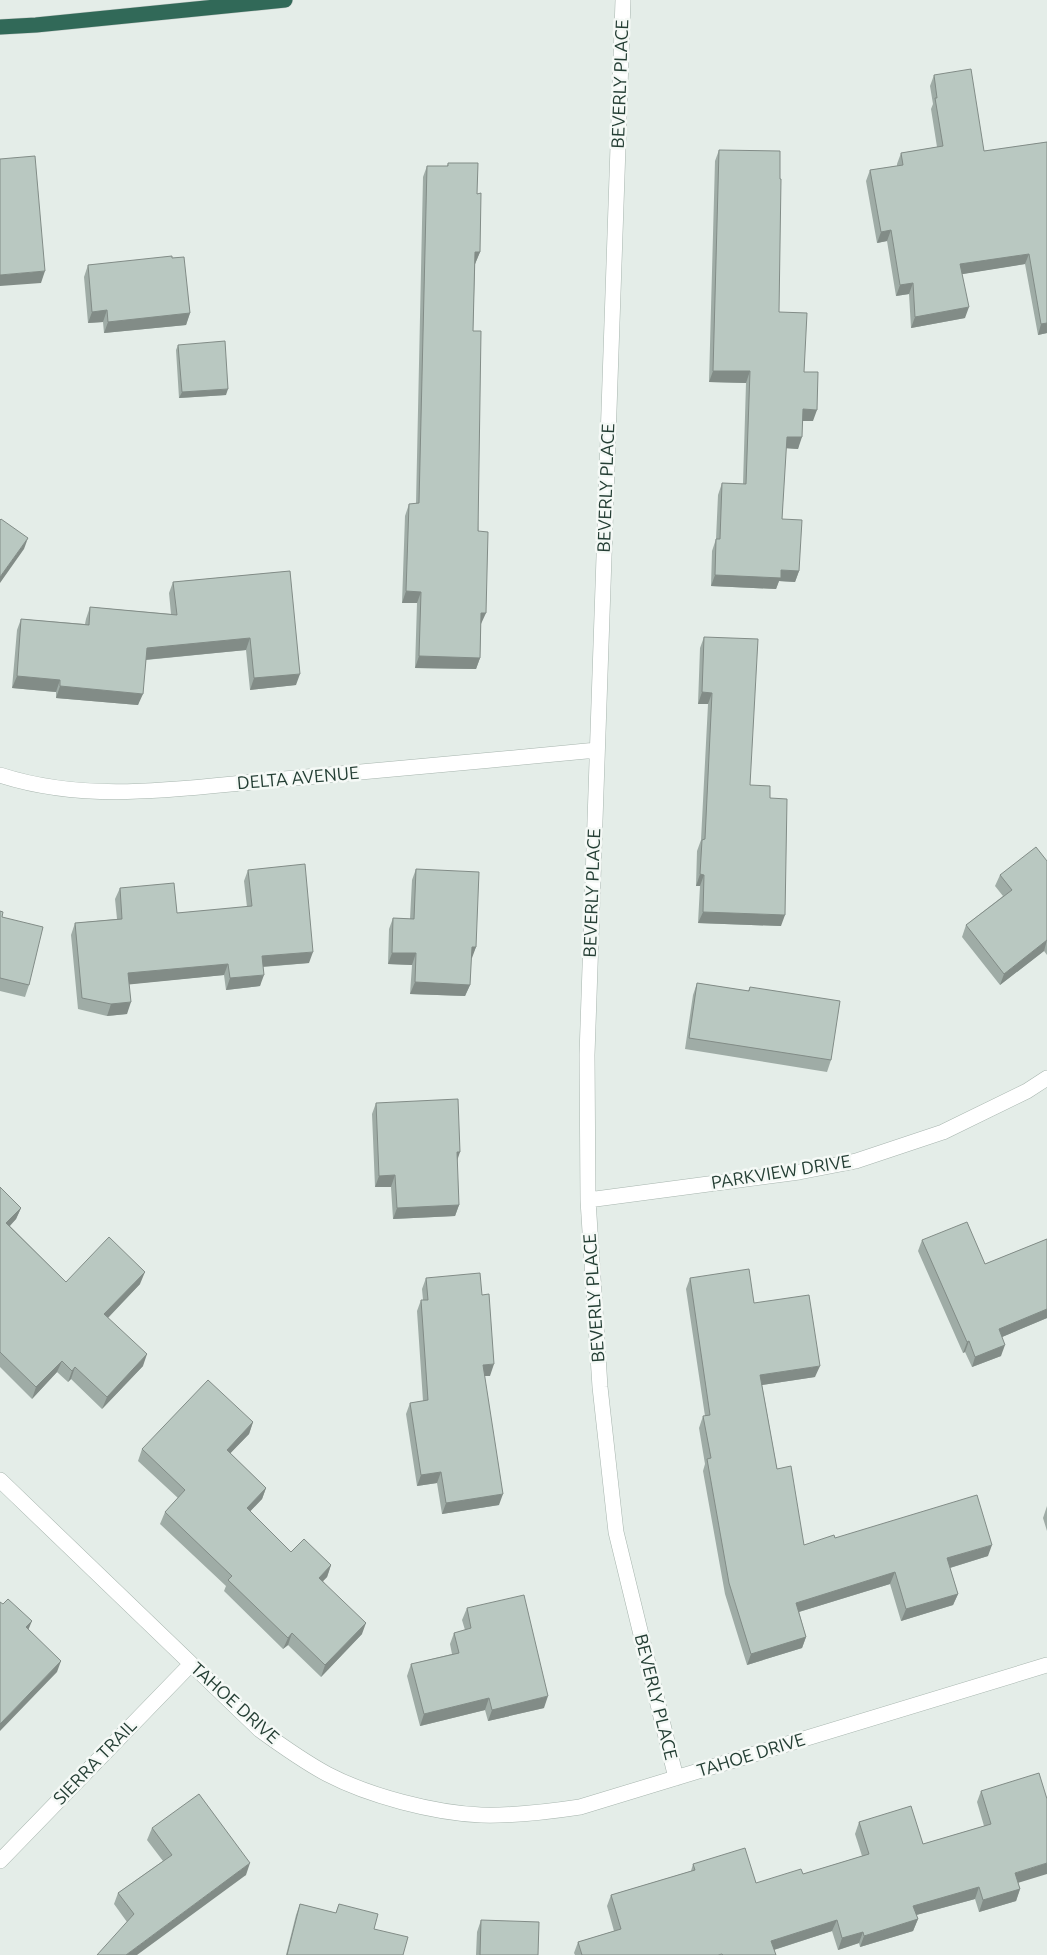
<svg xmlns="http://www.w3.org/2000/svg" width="1047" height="1955" viewBox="0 0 1047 1955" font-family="Ubuntu,sans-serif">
	<rect width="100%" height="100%" fill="#e4ede8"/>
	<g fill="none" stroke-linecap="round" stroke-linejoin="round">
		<defs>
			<path id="minor" d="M 623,0 L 587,1055 L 588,1200 L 600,1387 L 616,1532 L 676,1778
				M 0,775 C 89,804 183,788 273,780 C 381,771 489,760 597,750
				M 588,1200 L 799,1172 L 856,1161 L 943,1132 L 1027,1091 L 1047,1078
				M 0,1480 L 260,1730 C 282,1746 303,1761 327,1774 C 369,1796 434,1813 481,1815 C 514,1816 547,1812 580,1807 L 1047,1665
				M 0,1861 L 191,1664"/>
			<path id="highway" d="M 0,27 L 36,25 L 285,0"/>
		</defs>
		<use href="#minor" stroke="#a7b5ae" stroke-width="16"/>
		<use href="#highway" stroke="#c2c9c6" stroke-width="16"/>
		<use href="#minor" stroke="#fff" stroke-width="15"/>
		<use href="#highway" stroke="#316958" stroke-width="15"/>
	</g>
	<path fill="#9faca6" d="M 934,75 L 984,151 L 1047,142 L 1047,333 L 1038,335 L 1025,264 L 962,274 L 965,318 L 911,328 L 909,294 L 896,296 L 887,241 L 877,243 L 866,181 L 870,170 L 897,166 L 897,164 L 901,153 L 937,147 L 931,109 L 933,104 L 930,86 Z
		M 719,150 L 779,312 L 804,372 L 813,421 L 803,421 L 798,449 L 786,448 L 782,519 L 799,571 L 795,582 L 779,581 L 776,589 L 711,586 L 712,551 L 716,539 L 718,495 L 722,483 L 743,484 L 746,383 L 709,382 L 715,161 Z
		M 448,163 L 477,194 L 480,252 L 475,264 L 473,331 L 481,624 L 480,658 L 476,669 L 415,668 L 417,603 L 402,603 L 405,516 L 409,504 L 416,504 L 423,177 L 427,166 L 447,166 Z
		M 172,258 L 190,313 L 186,325 L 104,333 L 103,322 L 88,323 L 84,277 L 88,265 Z
		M 178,345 L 226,395 L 179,398 L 176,350 Z
		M 290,571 L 296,685 L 250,690 L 246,650 L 146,660 L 138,705 L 56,698 L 56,692 L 12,688 L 17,630 L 21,619 L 85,624 L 86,619 L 90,607 L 171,614 L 169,593 L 173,582 Z
		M 704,637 L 750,785 L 770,798 L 781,926 L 698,923 L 700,886 L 696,886 L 697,851 L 701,840 L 708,704 L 698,704 L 700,648 Z
		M 1047,861 L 1047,955 L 1044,951 L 1000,985 L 962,937 L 966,925 L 1003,896 L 995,886 L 1000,875 Z
		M 416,869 L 476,947 L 471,958 L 470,985 L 465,996 L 410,994 L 412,965 L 388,964 L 389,929 L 393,918 L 410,919 L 412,880 Z
		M 248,870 L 309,963 L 263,967 L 260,986 L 226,990 L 224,975 L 129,984 L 127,1014 L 107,1016 L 78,1009 L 71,935 L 75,923 L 117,919 L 115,899 L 120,888 L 177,913 L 247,907 L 244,881 Z
		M 0,911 L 2,917 L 29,985 L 25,997 L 0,991 Z
		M 697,983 L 748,991 L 750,987 L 831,1060 L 827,1072 L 685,1049 L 693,995 Z
		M 376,1103 L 459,1205 L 455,1216 L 393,1219 L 391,1187 L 375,1187 L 372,1114 Z
		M 0,1187 L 21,1208 L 16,1219 L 10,1226 L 66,1282 L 140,1284 L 108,1318 L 143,1366 L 102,1409 L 71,1379 L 68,1382 L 57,1372 L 32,1399 L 0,1367 Z
		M 1047,1239 L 1047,1318 L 1002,1337 L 1001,1356 L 972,1367 L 965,1352 L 963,1353 L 918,1251 L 922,1240 L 985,1264 Z
		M 426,1278 L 490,1376 L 484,1376 L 499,1505 L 442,1514 L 437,1483 L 417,1486 L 406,1414 L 410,1403 L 423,1401 L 417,1311 L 421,1300 L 423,1300 L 422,1289 Z
		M 690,1278 L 754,1303 L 815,1377 L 762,1385 L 777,1469 L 804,1545 L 835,1538 L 988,1556 L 950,1568 L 958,1594 L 953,1605 L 901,1621 L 890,1584 L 799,1612 L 806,1637 L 802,1648 L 747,1665 L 725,1594 L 703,1471 L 705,1464 L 699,1428 L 703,1416 L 705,1416 L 686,1289 Z
		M 253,1422 L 249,1434 L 230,1453 L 266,1488 L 262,1499 L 250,1511 L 291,1552 L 331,1565 L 327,1577 L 323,1581 L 362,1634 L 321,1677 L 288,1645 L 283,1649 L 224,1591 L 226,1586 L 160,1524 L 165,1512 L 178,1498 L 138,1461 L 142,1449 Z
		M 1047,1506 L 1047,1531 L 1043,1518 Z
		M 467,1608 L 544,1708 L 488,1721 L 485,1710 L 420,1726 L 407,1676 L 411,1664 L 452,1654 L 450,1644 L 454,1633 L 465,1630 L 462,1620 Z
		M 981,1791 L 1018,1882 L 1020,1889 L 1016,1901 L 979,1912 L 975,1899 L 916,1915 L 918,1919 L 913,1931 L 860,1947 L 859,1943 L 838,1950 L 832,1931 L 774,1950 L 776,1955 L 575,1955 L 574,1953 L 578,1942 L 614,1931 L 607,1906 L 611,1895 L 691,1871 L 693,1864 L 756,1883 L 803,1874 L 862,1856 L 855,1834 L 859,1822 L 923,1844 L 984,1826 L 977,1802 Z
		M 152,1828 L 246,1875 L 127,1922 L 114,1904 L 118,1893 L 163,1861 L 147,1840 Z
		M 300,1904 L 336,1913 L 339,1904 L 374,1929 L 403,1955 L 286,1955 L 296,1915 Z
		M 481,1920 L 538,1955 L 476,1955 L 477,1932 Z"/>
	<path fill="#828c87" d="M 891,230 L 887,241 L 877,243 L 881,232 Z
		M 475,252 L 480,252 L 475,264 L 471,264 Z
		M 1029,254 L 1025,264 L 957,275 L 960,264 Z
		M 45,271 L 41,283 L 0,286 L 0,275 Z
		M 913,283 L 909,294 L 896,296 L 900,285 Z
		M 969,307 L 965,318 L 911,328 L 915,317 Z
		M 107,310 L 103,322 L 88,323 L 92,312 Z
		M 190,313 L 186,325 L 104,333 L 108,322 Z
		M 1047,323 L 1047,333 L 1038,335 L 1041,324 Z
		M 713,371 L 750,371 L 746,383 L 709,382 Z
		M 228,389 L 226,395 L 179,398 L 182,392 Z
		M 803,409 L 817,410 L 813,421 L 799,421 Z
		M 787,437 L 802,437 L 798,449 L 783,448 Z
		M 28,538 L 24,549 L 0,583 L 0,577 Z
		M 781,570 L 799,571 L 795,582 L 779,581 L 776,589 L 711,586 L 715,575 Z
		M 406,591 L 421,592 L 417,603 L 402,603 Z
		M 481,613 L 486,613 L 481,624 Z
		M 250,638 L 246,650 L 143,660 L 147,648 Z
		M 419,656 L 480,658 L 476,669 L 415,668 Z
		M 300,674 L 296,685 L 250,690 L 254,678 Z
		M 17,676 L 60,680 L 56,692 L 12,688 Z
		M 60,686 L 143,694 L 138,705 L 56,698 Z
		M 702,692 L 712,693 L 708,704 L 698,704 Z
		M 700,874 L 704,875 L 700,886 L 696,886 Z
		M 703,912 L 785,915 L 781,926 L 698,923 Z
		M 1047,940 L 1044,951 L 1000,985 L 1004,974 Z
		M 472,947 L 476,947 L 472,958 L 467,958 Z
		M 313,952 L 309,963 L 258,967 L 262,956 Z
		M 392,953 L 416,953 L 412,965 L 388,964 Z
		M 228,964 L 224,975 L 124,985 L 128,973 Z
		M 264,975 L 260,986 L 226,990 L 230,978 Z
		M 415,982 L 470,985 L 465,996 L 410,994 Z
		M 131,1002 L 127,1014 L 107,1016 L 111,1004 Z
		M 457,1152 L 460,1152 L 456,1164 Z
		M 395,1175 L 391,1187 L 375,1187 L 379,1176 Z
		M 459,1205 L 455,1216 L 393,1219 L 397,1208 Z
		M 21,1208 L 16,1219 L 2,1234 L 6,1223 Z
		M 145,1272 L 140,1284 L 100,1326 L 104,1314 Z
		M 1047,1309 L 1047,1318 L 995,1340 L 999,1329 Z
		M 969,1341 L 965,1352 L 963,1353 L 967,1342 Z
		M 1005,1345 L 1001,1356 L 972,1367 L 975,1357 Z
		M 147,1354 L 143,1366 L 102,1409 L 107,1397 Z
		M 62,1361 L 57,1372 L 32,1399 L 36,1387 Z
		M 494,1364 L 490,1376 L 479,1376 L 483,1365 Z
		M 820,1366 L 815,1377 L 756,1386 L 760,1375 Z
		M 75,1367 L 71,1379 L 68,1382 L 72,1371 Z
		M 253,1422 L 249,1434 L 222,1462 L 227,1450 Z
		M 441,1472 L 437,1483 L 417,1486 L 421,1475 Z
		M 266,1488 L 262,1499 L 243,1519 L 247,1508 Z
		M 503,1494 L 499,1505 L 442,1514 L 446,1503 Z
		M 992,1545 L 988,1556 L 943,1570 L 947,1558 Z
		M 331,1565 L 327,1577 L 315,1589 L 319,1578 Z
		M 895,1572 L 890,1584 L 792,1614 L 796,1603 Z
		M 958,1594 L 953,1605 L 901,1621 L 906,1609 Z
		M 32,1621 L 27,1633 L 26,1627 Z
		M 366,1623 L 362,1634 L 321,1677 L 325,1665 Z
		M 292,1633 L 288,1645 L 283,1649 L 288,1638 Z
		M 806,1637 L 802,1648 L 747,1665 L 751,1654 Z
		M 61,1661 L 57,1672 L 0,1731 L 0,1724 Z
		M 548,1696 L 544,1708 L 488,1721 L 492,1710 Z
		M 489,1698 L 485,1710 L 420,1726 L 424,1714 Z
		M 250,1863 L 246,1875 L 137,1955 L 126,1955 Z
		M 1047,1863 L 1047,1874 L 1011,1885 L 1015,1873 Z
		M 979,1887 L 975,1899 L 909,1917 L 913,1906 Z
		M 1020,1889 L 1016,1901 L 979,1912 L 983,1900 Z
		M 918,1919 L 913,1931 L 860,1947 L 864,1936 Z
		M 837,1920 L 832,1931 L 767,1952 L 771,1941 Z
		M 863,1932 L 859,1943 L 838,1950 L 842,1938 Z"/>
	<path fill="#b9c8c1" stroke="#828c87" d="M 971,69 L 984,151 L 1047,142 L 1047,323 L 1041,324 L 1029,254 L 960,264 L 969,307 L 915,317 L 913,283 L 900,285 L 891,230 L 881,232 L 870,170 L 903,165 L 901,153 L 943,146 L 935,98 L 937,98 L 934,75 Z
		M 719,150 L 780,151 L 780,179 L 781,179 L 779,312 L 807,313 L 804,372 L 818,372 L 817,410 L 803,409 L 802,437 L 787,437 L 782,519 L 802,520 L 799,571 L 781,570 L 781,578 L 715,575 L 716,539 L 720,539 L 722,483 L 746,484 L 750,371 L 713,371 Z
		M 35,156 L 45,271 L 0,275 L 0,159 Z
		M 448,163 L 478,163 L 477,194 L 481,193 L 480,252 L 475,252 L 473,331 L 481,331 L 478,531 L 488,532 L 486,613 L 481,613 L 480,658 L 419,656 L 421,592 L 406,591 L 409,504 L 419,503 L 427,166 L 448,166 Z
		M 172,256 L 172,258 L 184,257 L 190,313 L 108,322 L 107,310 L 92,312 L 88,265 Z
		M 225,341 L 228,389 L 182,392 L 178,345 Z
		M 1,519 L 28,538 L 0,577 L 0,520 Z
		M 290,571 L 300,674 L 254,678 L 250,638 L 147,648 L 143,694 L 60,686 L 60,680 L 17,676 L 21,619 L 89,625 L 90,607 L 177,615 L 173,582 Z
		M 704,637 L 758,639 L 750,785 L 770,786 L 770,798 L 787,799 L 785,915 L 703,912 L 704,875 L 700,874 L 702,840 L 705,839 L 712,693 L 702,692 Z
		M 1036,847 L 1047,861 L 1047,940 L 1004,974 L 966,925 L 1012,890 L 1000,875 Z
		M 305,864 L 313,952 L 262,956 L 264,975 L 230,978 L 228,964 L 128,973 L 131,1002 L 111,1004 L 82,998 L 75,923 L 122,919 L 120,888 L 174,883 L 177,913 L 252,906 L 248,870 Z
		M 416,869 L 479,872 L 476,947 L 472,947 L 470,985 L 415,982 L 416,953 L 392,953 L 393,918 L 414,919 Z
		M 0,911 L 3,912 L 2,917 L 43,927 L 29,985 L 0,978 Z
		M 697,983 L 749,991 L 750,987 L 840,1001 L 831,1060 L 689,1038 Z
		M 458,1099 L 460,1152 L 457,1152 L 459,1205 L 397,1208 L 395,1175 L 379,1176 L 376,1103 Z
		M 0,1187 L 21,1208 L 6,1223 L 66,1282 L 109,1237 L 145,1272 L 104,1314 L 147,1354 L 107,1397 L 75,1367 L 72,1371 L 62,1361 L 36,1387 L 0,1352 Z
		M 967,1222 L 985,1264 L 1047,1239 L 1047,1309 L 999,1329 L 1005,1345 L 975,1357 L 969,1341 L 967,1342 L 922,1240 Z
		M 749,1269 L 754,1303 L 809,1295 L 820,1366 L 760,1375 L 777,1469 L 791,1466 L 804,1545 L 834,1535 L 835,1538 L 977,1495 L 992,1545 L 947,1558 L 958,1594 L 906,1609 L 895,1572 L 796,1603 L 806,1637 L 751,1654 L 729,1583 L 707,1459 L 711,1458 L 703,1416 L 710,1415 L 690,1278 Z
		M 480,1273 L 482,1295 L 489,1294 L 494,1364 L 483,1365 L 503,1494 L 446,1503 L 441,1472 L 421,1475 L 410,1403 L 428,1400 L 421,1300 L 428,1300 L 426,1278 Z
		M 208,1380 L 253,1422 L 227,1450 L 266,1488 L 247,1508 L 291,1552 L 304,1539 L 331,1565 L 319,1578 L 366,1623 L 325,1665 L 292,1633 L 288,1638 L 228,1580 L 232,1576 L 165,1512 L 185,1490 L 142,1449 Z
		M 524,1595 L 548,1696 L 492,1710 L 489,1698 L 424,1714 L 411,1664 L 459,1653 L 454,1633 L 471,1628 L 467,1608 Z
		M 8,1599 L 32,1621 L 26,1627 L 61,1661 L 0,1724 L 0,1602 L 3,1604 Z
		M 1039,1773 L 1047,1799 L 1047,1863 L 1015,1873 L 1020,1889 L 983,1900 L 979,1887 L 913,1906 L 918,1919 L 864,1936 L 863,1932 L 842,1938 L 837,1920 L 771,1941 L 776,1955 L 723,1955 L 722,1954 L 718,1955 L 582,1955 L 578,1942 L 621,1929 L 611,1895 L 695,1870 L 693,1864 L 745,1848 L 756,1883 L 801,1869 L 803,1874 L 869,1854 L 859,1822 L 911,1806 L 923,1844 L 991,1824 L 981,1791 Z
		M 199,1794 L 250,1863 L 126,1955 L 97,1955 L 134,1914 L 118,1893 L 172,1855 L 152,1828 Z
		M 300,1904 L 336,1913 L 339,1904 L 378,1914 L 374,1929 L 408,1937 L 403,1955 L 287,1955 Z
		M 481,1920 L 539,1922 L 538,1955 L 480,1955 Z"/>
	<g text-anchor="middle" stroke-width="5" stroke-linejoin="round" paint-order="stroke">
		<g font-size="18" fill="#243e34" stroke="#f5f9f6">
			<text transform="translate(620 84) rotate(-88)" y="6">BEVERLY PLACE</text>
			<text transform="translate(606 488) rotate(-88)" y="6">BEVERLY PLACE</text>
			<text transform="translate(298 778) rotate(-5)" y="6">DELTA AVENUE</text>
			<text transform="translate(592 893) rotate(-88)" y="6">BEVERLY PLACE</text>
			<text transform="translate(781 1172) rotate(-9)" y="6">PARKVIEW DRIVE</text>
			<text transform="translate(594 1298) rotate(-94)" y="6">BEVERLY PLACE</text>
			<text transform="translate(656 1697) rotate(76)" y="6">BEVERLY PLACE</text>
			<text transform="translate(235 1703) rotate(42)" y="6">TAHOE DRIVE</text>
			<text transform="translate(751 1755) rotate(-17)" y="6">TAHOE DRIVE</text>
			<text transform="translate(95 1762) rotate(-46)" y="6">SIERRA TRAIL</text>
		</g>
	</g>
</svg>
